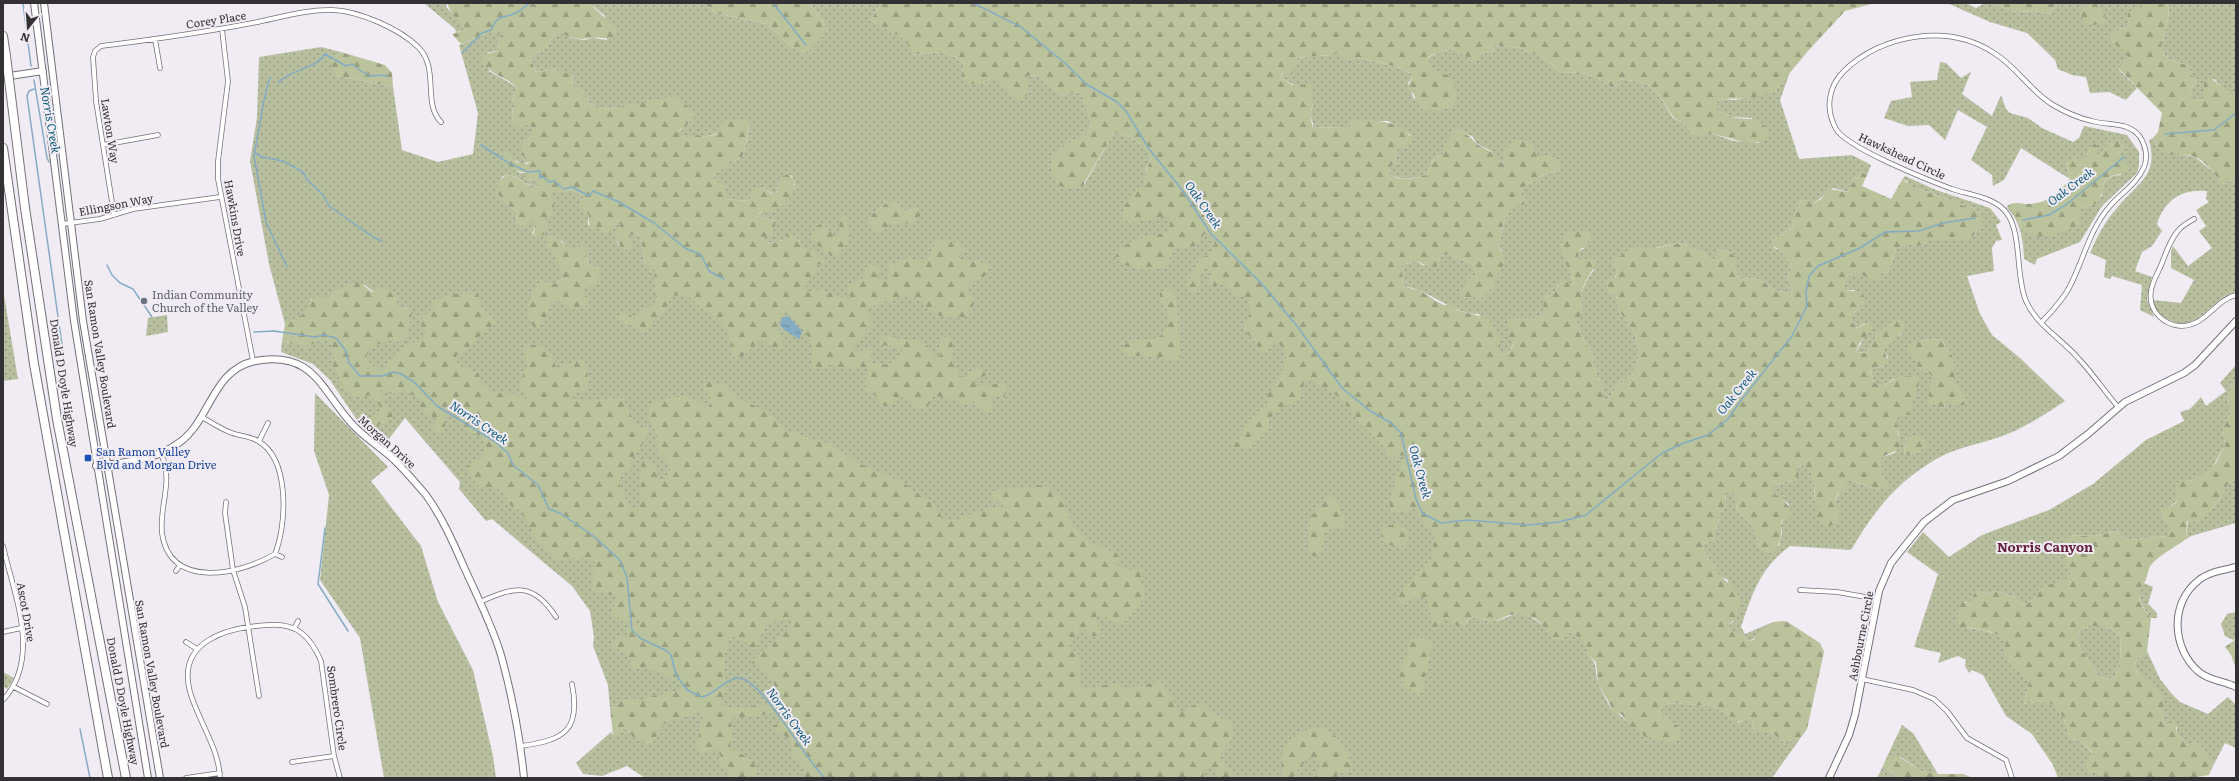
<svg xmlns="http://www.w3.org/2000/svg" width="2239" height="781" viewBox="0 0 2239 781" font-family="Literata,serif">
	<defs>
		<pattern id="grass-dots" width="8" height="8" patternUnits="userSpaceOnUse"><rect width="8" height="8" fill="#b8bf9f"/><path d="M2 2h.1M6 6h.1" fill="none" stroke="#969c82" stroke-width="1.8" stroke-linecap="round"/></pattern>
		<pattern id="forest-firs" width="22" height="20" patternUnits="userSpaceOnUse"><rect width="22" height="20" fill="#bbc39c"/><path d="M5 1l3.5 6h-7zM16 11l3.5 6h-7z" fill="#999f80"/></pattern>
		<pattern id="water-ripples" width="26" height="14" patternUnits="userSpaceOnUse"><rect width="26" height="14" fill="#84acc3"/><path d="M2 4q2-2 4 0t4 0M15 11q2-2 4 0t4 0" fill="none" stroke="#6d8d9f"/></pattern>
	</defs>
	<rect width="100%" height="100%" fill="#f1ebf4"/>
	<path fill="url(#grass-dots)" fill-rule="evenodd" d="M 424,3 L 447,3 L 446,7 L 468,29 L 456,32 L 455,29 Z
		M 589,3 L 704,3 L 715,13 L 767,24 L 791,47 L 806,54 L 828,30 L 822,19 L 809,3 L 881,3 L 871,20 C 888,34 906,30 913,55 C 937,53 942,48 964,63 L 961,77 L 983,83 L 993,77 L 1002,83 L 1008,91 L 1027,95 L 1027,76 L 1037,75 L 1061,95 L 1081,92 L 1091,124 L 1089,132 L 1079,138 L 1084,185 L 1114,133 L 1129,137 L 1148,149 L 1150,161 L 1145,171 L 1368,148 L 1464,626 L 1470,617 C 1478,617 1488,622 1495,621 C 1504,620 1511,613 1522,614 C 1530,614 1536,621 1543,625 C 1561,634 1586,627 1588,655 C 1599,665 1594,669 1598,682 C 1601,690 1606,699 1609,705 C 1613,712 1623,716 1629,724 L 1681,730 C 1675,721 1665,720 1659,711 L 1663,706 L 1671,703 L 1711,706 L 1730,715 L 1738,723 L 1747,718 L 1752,719 L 1754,731 L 1769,731 L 1787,744 L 1793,738 L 1799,740 L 1772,778 L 645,778 L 627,766 L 602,776 L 583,774 L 576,763 L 611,732 L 613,735 L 624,727 L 633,737 L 617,707 L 610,708 L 608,685 L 593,646 L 594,637 L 590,611 L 572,586 L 492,519 L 486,521 L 459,489 L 460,482 L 405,418 L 385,444 L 357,420 L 330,380 L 313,364 L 281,352 L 282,341 L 289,343 L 410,308 L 400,309 C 392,297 375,295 365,285 L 337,290 L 329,299 L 311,299 L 306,313 L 285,324 L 269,264 L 250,161 L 257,118 L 259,57 L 321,47 L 341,52 L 333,60 L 337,76 L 393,87 L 402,150 L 438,162 L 473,154 L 478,113 L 459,45 C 474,40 490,28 507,32 L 498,40 L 499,50 L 487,53 L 489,71 L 517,87 L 512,100 L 513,123 L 529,124 L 533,128 L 533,136 L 524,141 L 532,161 L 522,164 L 513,159 L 510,166 L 520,173 L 528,173 L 528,179 L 533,180 L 542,186 C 527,189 519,176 507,174 L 502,177 L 497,194 L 518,214 L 516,218 L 533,222 L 535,225 L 532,235 L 547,226 L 544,218 L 552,215 L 549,196 L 551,191 L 565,192 L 571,190 L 587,198 L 580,199 L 580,203 L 588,214 L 588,225 L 599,229 L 613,228 L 618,220 L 620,226 C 614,235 615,248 627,250 L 630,236 L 635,234 L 641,236 L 644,262 L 651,267 L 800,241 L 788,233 L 785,239 C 776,243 767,246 761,237 L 765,235 L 776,221 L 758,216 L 760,213 L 791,195 L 795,185 L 792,176 L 788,174 L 778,187 L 776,193 L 773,194 L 762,187 L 749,201 L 727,199 L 713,179 L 715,173 L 743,156 L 750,125 L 704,137 L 694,135 L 686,139 L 675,133 L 683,129 L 648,102 L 608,109 L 590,104 L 582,90 L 572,85 L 574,76 L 554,69 L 536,72 L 530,57 L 546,48 L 556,33 L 563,33 L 571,38 L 584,40 L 593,38 L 607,40 L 605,16 ZM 888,202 L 905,211 L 917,208 L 869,224 L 871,215 ZM 561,240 L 566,247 L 586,256 L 589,264 L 599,269 L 556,283 L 562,279 Z
		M 1947,3 L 1966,3 L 1976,8 L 1985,3 L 1990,3 L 2016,12 L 2034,11 L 2049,14 L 2058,3 L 2089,3 L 2083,13 L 2083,20 L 2102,11 L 2097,3 L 2146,3 L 2127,17 L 2130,24 L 2126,29 L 2121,28 L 2111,41 L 2125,50 L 2129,58 L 2118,69 L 2137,88 L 2126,100 L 2109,92 L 2090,93 L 2086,77 L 2072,75 L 2058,69 L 2055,60 L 2027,33 L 1990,22 Z
		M 2167,3 L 2236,3 L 2236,92 L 2231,95 L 2214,79 L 2204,81 L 2204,98 L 2198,101 L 2192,98 L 2190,91 L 2196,82 L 2187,65 C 2138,55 2177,29 2167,3 Z
		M 1494,45 L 1519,48 L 1542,57 L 1560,72 L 1581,73 L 1594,76 L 1613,88 L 1621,79 L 1645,83 L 1659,95 L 1673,118 L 1684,123 L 1694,135 L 1716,135 L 1734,141 L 1759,143 L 1752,118 L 1732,117 L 1714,109 L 1716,102 L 1723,99 L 1735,100 L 1775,91 L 1790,72 L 1780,100 L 1799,159 L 1852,155 L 1871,165 L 1867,175 L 1863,172 L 1855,177 L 1848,192 L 1833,188 L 1813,204 L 1801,200 L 1795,213 L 1792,228 L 1773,239 L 1774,248 L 1780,250 L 1792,265 C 1791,272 1787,276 1787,283 L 1793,290 L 1790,294 L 1775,290 L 1760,279 L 1740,278 L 1735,269 L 1735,256 L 1727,251 L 1717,249 L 1717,256 L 1712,261 L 1707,258 L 1704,252 L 1692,249 L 1685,244 L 1676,243 L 1655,248 L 1632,249 L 1613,264 L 1618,271 L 1608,290 L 1616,295 L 1619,310 L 1636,336 L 1639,353 L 1637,366 L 1632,374 L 1618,385 L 1608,400 L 1603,399 L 1603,388 L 1594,367 L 1594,355 L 1585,343 L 1576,322 L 1582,310 C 1579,294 1584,283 1594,270 L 1586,260 L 1578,260 L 1578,251 L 1585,248 L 1561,244 L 1574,284 L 1558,284 L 1555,292 L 1544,297 L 1544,313 L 1538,318 L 1510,318 L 1510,329 L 1514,343 L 1509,352 L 1502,355 L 1497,353 L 1479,314 C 1451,314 1431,290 1403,286 L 1402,265 L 1417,261 L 1422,265 L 1437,266 L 1440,257 L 1447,254 L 1472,264 L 1476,274 L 1464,298 L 1473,296 L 1481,299 L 1494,279 L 1502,251 L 1498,246 L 1505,219 L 1509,211 L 1517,205 L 1522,188 L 1542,176 L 1561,169 L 1548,156 L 1538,156 L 1534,150 L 1507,146 L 1503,154 L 1505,163 L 1499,161 L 1491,151 L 1476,143 L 1473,137 L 1457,129 L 1445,153 C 1433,158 1430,164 1426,175 C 1413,179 1401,181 1389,174 L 1390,167 L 1396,163 L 1395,151 L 1411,135 L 1388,121 L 1352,121 L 1348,131 L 1342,127 L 1313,128 L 1313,123 L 1310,116 L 1313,104 L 1310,94 L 1281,78 C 1283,69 1293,66 1298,58 L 1330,55 L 1335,52 L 1347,59 L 1365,59 L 1401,68 L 1411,74 L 1412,78 L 1408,83 L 1414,99 L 1441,74 L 1430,65 L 1427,58 C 1447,49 1456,44 1471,62 L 1482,54 L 1493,51 Z
		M 1940,62 L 1946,63 L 1961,78 L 1971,72 L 1962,94 L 1992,116 L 2001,95 L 2006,109 L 2010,113 L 2028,118 L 2042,128 L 2073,142 L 2079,138 L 2084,126 L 2127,135 L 2139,152 L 2139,166 L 2137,173 L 2102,206 L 2080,242 L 2037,259 L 2035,265 L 2024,259 C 2023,239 2021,221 2006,207 C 2015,209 2020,221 2022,230 L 2081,223 L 2081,209 L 2091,205 L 2102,196 C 2102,181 2107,176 2121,175 L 2116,157 L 2124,148 L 2110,142 L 2099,155 L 2095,154 L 2091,146 L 2085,159 L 2066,162 L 2070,179 L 2021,148 L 2004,180 L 1993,186 L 1992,175 L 1971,160 L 1987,127 L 1958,110 L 1945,140 L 1929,125 L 1908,126 L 1884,118 L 1891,101 L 1912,97 L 1910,82 L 1937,80 Z
		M 2153,138 L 2160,150 L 2195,157 L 2212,171 L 2223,184 L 2232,181 L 2236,176 L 2236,292 C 2211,296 2199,336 2167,319 C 2159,315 2155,309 2153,300 L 2181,303 L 2194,280 L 2171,268 L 2171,251 L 2173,246 L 2188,266 L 2212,248 L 2199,231 L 2206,226 L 2196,210 L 2209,202 L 2206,199 L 2207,191 C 2182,189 2165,199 2157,224 L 2162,231 L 2152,246 L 2142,252 L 2135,271 L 2152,277 L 2147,299 L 2154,317 L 2140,310 L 2142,285 L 2112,276 L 2110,279 L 2104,277 L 2106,260 L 2090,253 C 2097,237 2105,221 2117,208 C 2137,183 2159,177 2149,140 Z
		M 1905,176 L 1936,190 L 1990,208 L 2001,222 L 1996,225 L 2002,240 L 1996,241 L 1992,248 L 1994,271 L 1967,276 L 1980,314 L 1992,335 L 2020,358 L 2065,401 C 2047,413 2029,425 2010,433 C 1987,443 1959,446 1938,458 C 1896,482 1875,510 1851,550 L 1790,546 C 1760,568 1752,594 1741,627 L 1745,634 L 1773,622 C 1765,630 1758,639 1747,641 L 1742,635 L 1730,631 L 1729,624 L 1734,622 L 1728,580 L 1719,576 L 1714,570 L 1715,565 L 1709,560 L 1702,545 L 1715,538 L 1715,530 L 1719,524 L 1718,517 L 1726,504 L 1725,492 L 1732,492 L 1735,494 L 1737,511 L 1750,523 L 1756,532 L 1759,548 L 1779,546 L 1782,533 L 1781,525 L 1789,504 L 1771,492 L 1771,487 L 1784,482 L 1795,481 L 1797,468 L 1802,465 C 1824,480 1808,488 1818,506 L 1834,502 L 1848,479 L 1877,490 L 1888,483 L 1882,478 L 1882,457 L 1895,453 L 1899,434 L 1896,425 L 1896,418 L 1902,415 L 1917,389 L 1894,379 L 1882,386 C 1873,384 1872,377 1871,369 L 1883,366 L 1888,357 L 1885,352 L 1880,350 C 1890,345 1894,338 1903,333 L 1878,333 L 1867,353 L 1856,352 L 1864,338 L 1865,323 L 1857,328 L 1851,321 L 1851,316 L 1859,308 L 1854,290 L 1844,290 L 1843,285 L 1848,275 L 1856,273 L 1865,276 L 1888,272 L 1896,249 L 1906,245 L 1922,245 L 1928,241 L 1956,241 L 1973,236 L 1978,228 L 1981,214 L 1974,208 L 1960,205 L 1958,200 L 1948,200 L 1920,189 L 1911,192 L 1907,181 L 1902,180 ZM 1929,339 L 1942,340 L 1954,359 L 1954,384 L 1965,397 L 1946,401 L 1944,408 L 1940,407 L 1937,378 L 1920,369 L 1913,343 ZM 1907,437 L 1927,446 L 1909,456 L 1904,452 Z
		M 3,289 L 18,379 L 3,381 Z
		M 167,315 L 168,332 L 146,336 L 148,318 Z
		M 2236,365 L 2236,383 L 2232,385 L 2228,399 L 2231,412 L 2223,428 L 2225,445 L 2212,468 L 2194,480 L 2187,481 L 2177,501 L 2161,513 L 2171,528 L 2167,536 L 2129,540 L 2121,537 L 2117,531 L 2093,536 L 2073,535 L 2069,568 L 2071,574 L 2064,581 L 2039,590 C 2036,598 2031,603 2021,605 L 2015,597 L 1996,591 L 1988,594 L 1980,591 L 1972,602 L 1964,602 L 1967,628 C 1976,628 2004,633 2007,645 C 2007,647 2006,652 2005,654 L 2019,674 L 2029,681 L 2024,704 C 2030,703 2037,701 2044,702 C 2060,702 2066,723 2069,736 L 2085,745 L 2092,753 L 2088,760 L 2090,773 L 2097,771 L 2104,778 L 2058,778 L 2053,765 L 2032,734 L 2006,716 L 1983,675 L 1972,670 L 1969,673 L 1965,666 L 1966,660 L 1958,656 L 1938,663 L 1941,653 L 1914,647 L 1938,574 L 1907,552 L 1923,532 L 1949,557 L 1982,535 L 2049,510 L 2093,484 L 2146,440 L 2184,421 L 2180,412 L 2190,409 L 2201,397 L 2206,406 L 2226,391 L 2220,383 Z
		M 315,393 L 388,467 L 371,481 L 421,546 L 438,602 L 473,670 L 493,756 L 496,778 L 384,778 L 360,638 L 320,580 L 329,495 L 314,451 Z
		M 2236,480 L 2236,523 L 2191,536 L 2186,539 L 2188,520 L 2198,521 C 2205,515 2213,509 2218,501 C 2224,493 2225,483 2236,480 Z
		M 2144,583 L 2153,587 L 2148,604 L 2157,613 L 2157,618 L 2151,618 C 2144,609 2131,591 2144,583 Z
		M 2236,612 L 2236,639 L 2233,640 L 2225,636 L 2221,624 L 2227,614 Z
		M 2089,626 L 2105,626 L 2120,635 C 2121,650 2122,666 2113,679 L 2099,677 L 2080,647 L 2078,640 L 2080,630 Z
		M 2147,651 L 2160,679 L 2171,693 L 2180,702 L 2208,714 L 2228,697 L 2236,705 L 2236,748 L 2225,743 L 2213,766 L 2199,743 L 2188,745 L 2177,734 L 2177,727 L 2168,727 L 2163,721 L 2162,710 L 2152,683 L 2142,679 L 2134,667 L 2137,659 Z
		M 3,672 L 14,678 L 7,689 L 3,686 Z
		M 1902,725 L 1913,733 L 1938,774 L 1921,771 L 1901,757 L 1885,761 Z
		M 1883,766 L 1898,777 L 1877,778 Z"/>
	<path fill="url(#forest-firs)" fill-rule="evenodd" d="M 447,3 L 589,3 L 618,30 L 615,37 C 607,40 602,37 593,38 C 586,38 582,40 574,38 C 567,37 564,33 556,33 L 546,48 L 530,57 L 536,72 L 554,69 L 574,75 L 572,85 L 582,90 L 590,104 L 608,109 L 670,97 L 679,98 L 695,113 L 693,120 L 676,133 L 686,139 L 694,134 L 704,137 L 718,134 L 722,122 L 734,119 L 744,119 L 750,124 L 743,156 L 715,173 L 713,179 L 725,186 L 727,199 L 749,201 C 751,193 753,188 762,187 L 772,194 L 776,193 L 782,177 L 788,174 C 802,183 790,203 778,209 C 772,211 765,211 759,213 L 759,216 L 776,221 L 772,236 L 761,237 C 767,246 776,243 785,239 L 788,232 C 798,236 801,245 810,250 C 816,254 821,256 826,260 L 822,265 L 817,264 L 815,268 L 816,273 L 805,283 L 807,292 C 830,285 830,299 850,298 L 851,296 L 847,291 L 849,286 L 864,277 L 866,267 C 872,263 876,266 881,270 L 877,275 L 879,280 L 887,279 L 890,270 L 888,263 L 900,262 L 907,258 L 925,262 C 931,255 932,248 937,240 L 959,243 L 966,249 L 960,253 L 960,260 C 971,261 983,258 990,268 L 983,278 L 975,280 L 968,284 L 967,290 L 975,300 L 969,316 C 959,318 945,319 936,314 C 927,309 919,296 907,297 C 895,298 876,305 865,310 L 876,326 L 869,327 L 859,341 L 851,344 L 857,353 L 867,348 L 873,351 L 870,362 C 883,367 891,365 902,354 L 902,349 L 879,344 L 882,336 L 892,335 C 908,348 926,329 933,358 L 941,355 L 939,347 L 941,340 L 946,337 L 953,341 L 952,357 L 959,376 L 963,377 L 977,368 L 982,368 L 986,375 L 974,380 L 975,385 C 986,388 994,382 1004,383 L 1007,391 L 1004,397 L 992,395 L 990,403 L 993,409 L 988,413 L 975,402 L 964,404 L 945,397 L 934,396 L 926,409 L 917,410 L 902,397 L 886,407 L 879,402 L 873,390 L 865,394 C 863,386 868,377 867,368 L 860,366 L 853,372 L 850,368 L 845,367 L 839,371 L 835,366 L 830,365 L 825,369 L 813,369 C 811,361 814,354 812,347 C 808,333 798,319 786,312 L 781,314 L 777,325 L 784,348 L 780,350 L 772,348 L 765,341 L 759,341 L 745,355 L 738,359 L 733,357 C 732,344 728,325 716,317 C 712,314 707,314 703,310 C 689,298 692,293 671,296 C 667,310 665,310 655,319 C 651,323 650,329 645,332 C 637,328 623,323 618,319 L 618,315 L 629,313 L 634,320 C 638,310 649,309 656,301 L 654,278 L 656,271 L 644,262 L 641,236 L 635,234 L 630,236 L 632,248 L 627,250 L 622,250 L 614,235 L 620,226 L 618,220 L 611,232 L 604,235 L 599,229 L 590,230 L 588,214 L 580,204 L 580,198 L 586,198 L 571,190 L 558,194 L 551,191 L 549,196 L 554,199 L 555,203 L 552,215 L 545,218 L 547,226 L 543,235 L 537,238 L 533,237 L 535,225 L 533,222 L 526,227 L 518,226 L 515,223 L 518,214 L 497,194 C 497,186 500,179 507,174 C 519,176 528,190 541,186 L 531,179 L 523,179 L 522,177 L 527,173 L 513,170 L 510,166 L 504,165 L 501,158 L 502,155 L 507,152 L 512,155 L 516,162 L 527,164 L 531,161 L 523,156 L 521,147 L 524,141 L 533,136 L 533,128 L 529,124 L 520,128 L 513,123 L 512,100 L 517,87 C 504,75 486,75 481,56 L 499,50 L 498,40 L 501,35 L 506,32 L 485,34 L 461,44 L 452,34 L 467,29 L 452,14 Z
		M 704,3 L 809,3 L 822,19 L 828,30 L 806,55 L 791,47 L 767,24 L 715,13 Z
		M 881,3 L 1875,3 L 1845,11 L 1808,51 L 1775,91 L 1752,98 L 1723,99 L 1716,102 L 1715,109 C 1720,111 1726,115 1732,117 C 1750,122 1760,112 1769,134 C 1758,152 1732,137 1716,135 C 1709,134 1702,136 1694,135 L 1684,123 L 1674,118 L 1659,95 L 1645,83 L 1621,79 L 1613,88 L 1594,76 L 1581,73 L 1560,72 L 1542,57 L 1519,48 L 1494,45 L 1493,51 L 1482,54 L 1476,61 L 1471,62 C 1456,44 1447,49 1428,57 C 1430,66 1439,74 1448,75 C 1456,85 1460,94 1453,107 L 1438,111 L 1421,109 L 1413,93 L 1407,88 L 1412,78 L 1411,74 L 1401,68 L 1365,59 L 1347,59 L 1336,53 L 1330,55 L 1298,58 L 1294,71 L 1290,75 L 1282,73 L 1281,78 L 1292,85 L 1312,84 L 1313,90 L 1310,94 L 1313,103 L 1310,116 L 1313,128 L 1343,127 L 1348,130 L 1352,121 C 1371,119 1404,120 1413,141 L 1409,146 L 1401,147 L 1395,151 L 1396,163 L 1390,167 L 1389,174 C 1401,182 1413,179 1426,175 C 1430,164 1433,158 1445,153 L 1444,145 L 1457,129 C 1468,134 1469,136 1477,144 C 1485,150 1495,151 1499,161 L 1504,163 C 1504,161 1503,156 1503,153 C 1506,140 1522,138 1532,142 L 1534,150 L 1538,156 L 1548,156 L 1553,154 L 1560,163 L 1561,169 L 1542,176 L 1522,188 L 1520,195 L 1527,199 L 1525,204 C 1502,207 1504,228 1498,246 L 1505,257 C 1503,266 1501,274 1494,279 L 1495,286 L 1481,299 C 1473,296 1467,299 1460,296 L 1467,280 L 1476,274 L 1472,264 L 1447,254 L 1440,257 L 1437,266 L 1432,269 L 1417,261 L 1402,265 L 1403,286 L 1421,291 L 1436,301 L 1444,305 L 1452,305 L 1457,310 L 1487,318 C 1495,327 1504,341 1498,353 L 1502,355 L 1509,352 L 1514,344 L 1507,336 L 1510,329 L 1507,322 L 1510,318 L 1538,318 L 1544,313 L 1543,297 L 1555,292 L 1558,284 L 1562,281 L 1574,284 C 1571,268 1551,245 1569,233 C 1576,228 1583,230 1590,233 L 1591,241 L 1578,251 L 1578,259 L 1586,260 L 1592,256 L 1596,262 C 1593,272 1586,278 1583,288 C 1580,298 1583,306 1581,316 L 1576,322 L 1585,343 L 1594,355 L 1594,367 L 1603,388 L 1603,399 L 1608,400 L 1618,385 L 1632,374 L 1637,366 L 1639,353 L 1636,336 L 1619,310 L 1616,295 L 1608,290 L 1605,284 L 1608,279 L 1615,278 L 1618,271 L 1613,264 L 1614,258 C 1625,257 1628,247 1638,246 C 1643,246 1648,249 1653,248 C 1664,248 1674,241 1684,244 C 1691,246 1697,250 1704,252 L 1707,258 L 1712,261 L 1717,256 L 1717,249 L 1727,251 L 1735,256 L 1735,269 L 1740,278 L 1760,279 L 1775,290 L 1790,294 L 1793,290 L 1787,283 C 1787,276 1791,272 1792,265 L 1780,250 L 1771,245 L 1773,239 L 1792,228 L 1795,213 L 1801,200 L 1807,199 L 1813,204 L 1821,199 L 1829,189 L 1848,192 L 1857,173 L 1861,171 L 1867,175 L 1862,186 L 1891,199 L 1902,180 L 1910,184 L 1911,191 L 1920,189 L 1948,200 L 1958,200 L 1960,205 L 1974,208 C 1980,212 1985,218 1981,226 L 1978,228 L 1973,236 L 1963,241 L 1928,241 L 1922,245 L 1906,245 L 1896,249 L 1888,272 L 1882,273 L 1876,283 C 1867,277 1860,272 1848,275 L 1843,285 L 1845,290 L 1861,292 L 1865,297 L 1865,302 L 1851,316 L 1851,321 L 1857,328 L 1869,322 L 1872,329 L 1859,344 L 1856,352 L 1867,353 L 1878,333 L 1895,319 L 1902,321 L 1906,327 C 1902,334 1889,345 1881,350 L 1885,352 L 1888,361 L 1883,366 L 1871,369 C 1872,378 1873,384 1882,386 L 1901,376 L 1917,377 L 1919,383 L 1909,415 L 1902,415 L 1896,418 L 1900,449 L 1882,457 L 1882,478 L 1888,483 L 1888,489 L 1877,490 L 1848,479 L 1846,489 L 1838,494 L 1834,502 C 1840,510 1841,514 1837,523 L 1826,527 C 1817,521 1815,518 1818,506 C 1809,489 1823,478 1801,465 L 1797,468 L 1799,475 L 1795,481 L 1784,482 L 1771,487 L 1771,492 C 1781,497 1792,505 1791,518 L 1782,520 C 1779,532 1785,538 1774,551 L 1765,552 L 1759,548 L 1756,532 L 1750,523 L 1737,511 L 1735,495 L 1732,492 L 1725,492 L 1726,504 L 1718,517 L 1719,524 L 1715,530 L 1715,538 L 1702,545 L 1709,560 L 1715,565 L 1714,570 C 1724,582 1745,590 1739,609 C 1737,617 1736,620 1729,624 L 1730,631 L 1742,635 L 1747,641 L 1753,640 L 1759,635 L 1773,622 L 1786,621 L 1820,643 L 1824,652 L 1807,729 L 1799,740 L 1793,738 L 1787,744 L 1769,731 L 1754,731 L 1752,719 C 1744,718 1740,723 1732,723 L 1730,715 L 1711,706 L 1684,704 L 1671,703 L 1663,706 L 1659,711 C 1665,720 1675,721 1681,730 L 1679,738 L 1672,743 L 1646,737 L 1628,724 L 1622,715 L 1614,712 L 1598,683 L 1596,662 L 1588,655 C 1587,642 1581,637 1569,632 L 1561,642 L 1552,640 C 1543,622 1532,611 1510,615 C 1505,616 1500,620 1495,621 C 1488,622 1478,617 1470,617 L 1463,627 L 1457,626 L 1445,618 L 1437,631 L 1432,627 L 1428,600 L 1421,596 L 1396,605 L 1398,595 L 1431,558 L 1435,535 L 1418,515 L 1416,507 L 1402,513 L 1390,512 C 1389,492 1397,474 1405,456 L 1401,455 L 1390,461 L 1385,448 L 1359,423 L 1341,398 L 1311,380 L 1304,383 L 1300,400 L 1283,407 L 1274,413 L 1269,420 L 1268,430 L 1250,448 L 1235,448 L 1232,443 L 1240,438 L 1246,424 L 1267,403 L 1266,396 C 1274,387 1290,363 1285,351 C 1284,347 1279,345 1276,342 L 1264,354 L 1244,329 C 1247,314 1256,313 1245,297 L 1235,295 L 1223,281 L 1215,287 L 1209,283 L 1211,273 L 1209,266 L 1203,269 L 1201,283 L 1195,292 L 1188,293 L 1186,283 L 1195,270 L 1199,259 L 1213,252 L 1215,244 L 1212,236 L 1204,234 L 1197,245 L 1188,248 L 1176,247 L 1170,256 L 1169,265 C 1152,273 1128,271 1115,257 C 1128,236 1146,238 1167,232 L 1170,225 L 1169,216 L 1130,223 L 1122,221 L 1123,207 L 1131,199 L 1138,187 L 1148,190 L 1142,180 L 1150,161 L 1147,149 L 1129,137 L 1114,133 L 1083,185 L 1068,188 L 1057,185 L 1051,168 L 1051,158 L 1064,145 L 1089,132 L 1091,124 L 1081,92 L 1061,95 L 1037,75 L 1027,76 L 1027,95 L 1019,101 L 993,77 L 983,83 L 967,84 L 961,77 L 964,63 C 942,48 936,53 912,55 C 906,30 887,34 871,20 Z
		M 1990,3 L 2058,3 L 2049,14 L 2034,11 L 2016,12 Z
		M 2089,3 L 2097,3 L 2105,15 L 2105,22 L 2099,25 L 2086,24 L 2083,20 L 2081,10 Z
		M 2146,3 L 2167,3 C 2177,29 2138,55 2187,65 L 2196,82 L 2190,91 L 2192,98 L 2198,101 L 2204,98 L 2204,81 L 2209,77 L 2220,85 L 2226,86 L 2226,91 L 2231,94 L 2236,92 L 2236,176 L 2232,181 L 2223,184 C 2215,175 2205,160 2193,156 C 2182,153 2170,157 2160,150 L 2153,138 L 2158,132 L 2162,113 L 2118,68 L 2129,58 C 2124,48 2115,47 2109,38 L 2111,34 L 2121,28 L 2126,29 L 2130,24 L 2127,17 L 2129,12 Z
		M 341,52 L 385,65 L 392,73 L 393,87 L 337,76 L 332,67 L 333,60 Z
		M 2117,141 L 2123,143 L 2124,148 L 2116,157 L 2122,159 L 2128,167 L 2127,172 C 2121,175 2112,174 2107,179 C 2100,185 2104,195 2098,202 C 2094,206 2086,206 2081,209 L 2081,223 C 2066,232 2038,244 2022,230 L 2019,220 L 2007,206 C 2014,202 2017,203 2025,204 C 2045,205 2058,194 2070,179 L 2066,161 L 2072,158 L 2085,159 L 2091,146 L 2095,144 L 2098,147 L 2096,154 L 2099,155 L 2110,142 Z
		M 888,202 L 897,202 L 905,211 L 917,208 L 922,213 C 910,230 905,220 891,225 C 883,228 885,232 874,232 L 869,224 L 871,215 Z
		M 845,215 L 851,238 L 838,255 L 831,256 L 816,244 L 812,235 L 817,225 L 824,224 L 836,239 L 840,232 L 839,220 Z
		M 553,235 C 565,243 566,253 582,245 L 587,248 L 586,256 L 589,264 L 599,269 L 599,278 L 595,285 L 582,289 L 590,304 C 567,316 573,305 552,300 L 546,317 L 537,329 C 521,320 530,292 540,281 L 555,284 L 562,279 C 563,259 546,255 546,237 Z
		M 358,281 L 372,292 L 381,288 L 395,292 L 398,297 L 397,304 L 400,309 L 410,308 L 412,312 L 407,335 L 400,342 L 388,340 L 370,348 L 366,357 C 370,366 376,367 384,370 L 393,356 L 404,346 L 423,338 L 426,333 L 420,319 L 434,307 L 431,303 C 448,294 459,292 478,294 L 480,305 L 497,322 L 486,330 L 466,350 L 456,356 C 456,369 469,368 478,373 L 480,378 L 479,383 L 490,389 L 494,393 L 514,394 L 528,402 L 519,385 L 527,365 L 524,352 L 528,345 C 541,344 548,349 555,359 L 555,365 L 558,370 L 567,364 L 583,360 L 587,364 L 588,383 L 586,390 L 570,395 L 572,398 C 580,401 612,398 624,398 L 629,413 L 640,428 L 648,426 C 650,445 628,453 630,471 L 622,474 L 619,479 L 620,487 L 625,495 L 628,507 L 638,510 C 645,494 637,477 643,460 L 647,459 L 654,463 L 660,479 L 664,480 L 670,470 L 666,459 L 659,456 L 656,435 L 648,415 L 651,403 C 673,397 686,389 705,407 L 710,407 L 710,396 L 701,387 L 709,380 L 727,387 L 737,397 L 769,413 L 787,430 L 816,440 L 833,444 L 854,461 L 906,484 C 917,500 935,493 942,519 L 955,520 L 980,511 L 1005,506 L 989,496 L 995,490 L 1044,485 L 1062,499 L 1073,525 L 1088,541 L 1116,553 L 1122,559 L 1112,564 L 1130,570 L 1143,569 L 1141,582 L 1145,597 L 1124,623 C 1114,623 1109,621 1102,615 L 1098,616 L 1096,620 L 1101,632 L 1097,636 L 1089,636 L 1085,629 L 1080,628 L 1069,646 L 1079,655 L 1080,689 L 1113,684 L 1125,687 L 1143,686 L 1160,680 L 1177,707 L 1185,714 L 1191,706 L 1201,703 L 1215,716 L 1229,720 L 1234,731 L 1229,743 L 1219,756 L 1234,772 L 1231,778 L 1217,778 L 1213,769 L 1203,769 L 1204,778 L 805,778 L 805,772 L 792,754 L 789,738 L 772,729 L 777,723 L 792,718 L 793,706 L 778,692 L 773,681 L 766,672 L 751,662 C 760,649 780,640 792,626 L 790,619 L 765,625 L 760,643 L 754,651 L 748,643 L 737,640 L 733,636 C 724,644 722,672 727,683 L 720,705 L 728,708 L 769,705 L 773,709 L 772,713 L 769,714 L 731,718 L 732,740 L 729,747 L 752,760 L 758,772 L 754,776 L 731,778 L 718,760 L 721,757 L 717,748 L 704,754 L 698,753 C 694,737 705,725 702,711 L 699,710 C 689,720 675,717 664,724 C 655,730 659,742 647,745 L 633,737 L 624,727 L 621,734 L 613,735 L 610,708 L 617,707 L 619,700 L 633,698 L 640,702 C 650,694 666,694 679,691 L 681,686 C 667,675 651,665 633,669 L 630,664 L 628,655 L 612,647 L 617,639 L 628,635 L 627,631 L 633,625 L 640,623 L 640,620 L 637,618 L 634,622 C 625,624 615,618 611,611 L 617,601 L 615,596 L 593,591 L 592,577 L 595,562 L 584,557 L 579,561 L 572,558 L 565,561 L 554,560 L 536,540 L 522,512 L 511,506 L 503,492 L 496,488 L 479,487 L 471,478 L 466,467 L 481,458 L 486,452 C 481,427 479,440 465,428 C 461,425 460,418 457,414 L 458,409 L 451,408 L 445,417 L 445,428 L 442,434 L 431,428 L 437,422 L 437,419 L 422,412 L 419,407 L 422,400 L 404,390 L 396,395 L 381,390 L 384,402 L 393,411 L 393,419 L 373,427 L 367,421 L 369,415 L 377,414 L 381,408 L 376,400 L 369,395 L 362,398 L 349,395 C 344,386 336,374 334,364 C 333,351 336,354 328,340 L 323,339 L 306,347 L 282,341 L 285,324 L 305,313 L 311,300 L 316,297 L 329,299 L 337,290 Z
		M 1167,288 L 1173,291 L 1177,299 L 1180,361 L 1157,357 L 1125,355 L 1121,348 L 1129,342 L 1158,338 L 1166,330 L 1169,312 L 1159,301 L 1160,292 Z
		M 1929,339 L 1942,340 L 1954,359 L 1954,384 L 1965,397 L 1967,403 C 1959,408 1953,405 1946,401 L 1944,408 L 1928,403 L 1930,384 L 1936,378 L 1920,369 L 1916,359 L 1907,350 L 1909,344 Z
		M 2236,383 L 2236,480 C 2225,483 2224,493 2218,501 C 2213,509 2205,515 2198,522 L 2187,521 L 2186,539 C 2176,547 2159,555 2151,565 C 2147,570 2148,578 2144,583 C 2133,595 2141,606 2151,618 L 2147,651 L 2137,659 L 2134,667 C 2140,681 2158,681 2163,696 C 2165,703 2162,714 2163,721 L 2168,727 L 2172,722 L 2175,721 L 2177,734 L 2188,745 L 2195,741 L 2199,743 L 2213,766 L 2209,775 L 2191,778 L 2104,778 L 2097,771 L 2090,773 L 2086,771 L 2085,762 L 2092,752 L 2085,745 L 2069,736 C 2066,723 2060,702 2043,702 C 2037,701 2030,703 2024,704 L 2029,681 C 2020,675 2006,666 2005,653 C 2005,650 2007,647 2006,644 C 2001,630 1973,628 1960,627 L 1957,621 L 1959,603 L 1972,602 L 1974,594 L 1980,591 L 1988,594 L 1996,591 L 2015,597 L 2021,605 C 2034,603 2036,594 2044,584 C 2055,585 2063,583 2071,574 C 2065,560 2057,549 2068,535 L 2093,536 L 2117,531 L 2121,537 L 2129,540 L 2167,536 L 2171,528 L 2161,513 L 2161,508 L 2168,508 L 2177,502 L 2174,489 L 2179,482 L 2194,480 L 2216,463 L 2225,445 L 2223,428 L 2231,412 L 2228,399 L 2232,385 ZM 2089,626 L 2105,626 L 2120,635 C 2121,650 2122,666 2113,679 L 2099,677 L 2080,647 L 2078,640 L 2080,630 Z
		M 1919,436 L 1925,438 L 1927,446 L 1909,456 L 1904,452 L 1907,437 Z
		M 1332,494 L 1344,515 L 1344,527 L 1331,529 L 1323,534 L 1323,550 L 1316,557 L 1309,554 L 1310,517 Z
		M 1399,524 L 1408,531 L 1409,540 L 1403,546 C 1392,547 1387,545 1381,536 L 1382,526 Z
		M 1414,638 L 1425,638 L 1432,641 L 1423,689 L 1419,695 C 1407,690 1402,684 1398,672 L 1408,654 L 1408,644 Z
		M 2236,639 L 2236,669 L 2231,655 L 2225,647 Z
		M 1311,729 C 1315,729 1320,728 1324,729 C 1337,732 1349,753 1352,765 L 1347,771 L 1337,774 L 1337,778 L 1315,778 L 1321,765 L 1314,757 L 1307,759 L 1292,778 L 1284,778 C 1276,754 1287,735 1311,729 Z
		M 1898,756 L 1921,771 L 1938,774 L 1964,774 L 1972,778 L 1900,778 L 1883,766 L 1885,761 Z"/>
	<path fill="url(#water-ripples)" d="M 788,316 L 802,331 L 799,339 L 783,329 L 780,324 L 782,318 Z"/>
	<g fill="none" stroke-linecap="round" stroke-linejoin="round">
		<path stroke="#84acc3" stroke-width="1.5" d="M 23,3 L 31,66
			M 773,3 L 806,45
			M 973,3 L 1021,27 L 1066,64 L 1086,84 L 1117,102 L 1126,111 L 1149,149 L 1183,191 L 1211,234 L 1261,283 L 1297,326 L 1342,388 L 1369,410 L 1391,423 L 1401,433 L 1416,499 L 1422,513 L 1441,523 L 1467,520 L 1528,525 L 1559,522 L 1586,515 L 1662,453 L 1684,443 L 1708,435 L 1728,419 L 1742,399 L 1792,336 L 1807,306 L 1806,292 L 1809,276 L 1818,266 L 1860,248 L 1885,232 L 1919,231 L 1943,223 L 1975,218
			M 462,53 L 482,33 L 491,30 C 498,14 501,19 514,14 C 520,11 525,6 530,3
			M 270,77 L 264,100 L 254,156 L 266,222 L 287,267
			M 34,80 L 47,158 L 49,162
			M 279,82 C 291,69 316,69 325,54 L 346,66 L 352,64 C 358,69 366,76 373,76 C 379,76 381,74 387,76
			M 34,89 L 29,91 L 27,96 L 63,352
			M 2165,134 L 2214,130 L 2236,113
			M 481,145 L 507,162 L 528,172 L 540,171 L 540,178 L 543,177 L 549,182 L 554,181 L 564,189 L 572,187 L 589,196 L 593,191 L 619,202 L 654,223 L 685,248 L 701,255 L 709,271 L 724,279
			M 254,152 L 262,157 L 283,161 L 303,172 L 307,180 L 323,195 L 329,206 L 373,237 L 382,241
			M 2023,220 L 2049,215 L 2067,204 L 2124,157
			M 107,265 L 112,275 L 120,283 L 133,289 L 152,317
			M 254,332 L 274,331 L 315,337 L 324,335 L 336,338 L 346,351 L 349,363 L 360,376 L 382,376 L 393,372 L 401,374 L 414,382 L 437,406 L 494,441 L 508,453 L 513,465 L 538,485 L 549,509 L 560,513 L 592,535 L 619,559 L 627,577 L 632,630 L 640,638 L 667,651 L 671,655 L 676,675 L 687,690 L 702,697 C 715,694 724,680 737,678 C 761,675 805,761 825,778
			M 325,528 L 318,584 L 348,631
			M 80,729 L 90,778"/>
		<defs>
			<path id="street" d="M 222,29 L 228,81 L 218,161 L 218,179 L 253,361
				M 155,39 L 160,68
				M 103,145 L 158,135
				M 114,215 L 96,101 L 93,57 L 95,51 L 101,46 C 150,40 199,33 247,24 C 276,19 304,9 333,10 C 359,11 400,29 418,47 C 440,68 422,103 441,122
				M 2194,219 C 2187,223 2181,226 2177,232 C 2170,241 2166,252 2162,263 C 2159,271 2152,282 2151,291 C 2148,310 2163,325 2181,326 C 2206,326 2215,300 2236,295
				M 62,224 L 100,219 L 133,209 L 220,197
				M 2041,323 C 2052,311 2063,300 2070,286 C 2084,259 2089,230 2110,206 C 2121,193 2137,184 2144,167 C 2148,158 2146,146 2140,137 C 2129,121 2108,126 2092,121 C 2078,118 2065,112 2053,105 C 2030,91 2017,67 1994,53 C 1948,23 1882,34 1844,71 C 1828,87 1825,109 1836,129 C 1847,148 1928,180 1952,189 C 1967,194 1987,196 2001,207 C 2024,225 2014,273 2026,301 C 2037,326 2062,339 2079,359 C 2093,374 2105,392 2119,408
				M 259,441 L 268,423
				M 161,454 C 174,480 159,506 162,533 C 170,591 241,574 275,554 C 287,524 290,459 258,441 C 250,436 240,436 232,433 C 221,429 212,423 202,417
				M 226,502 L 225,513 L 233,570 L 245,607 L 259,696
				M 3,546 C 14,595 42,658 3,700
				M 275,554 L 282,557
				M 176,571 L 180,565
				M 1800,590 L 1837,592 L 1877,599
				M 480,602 C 516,586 533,582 556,617
				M 295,627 L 298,621
				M 3,632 L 21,628
				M 186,642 L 197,649
				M 1862,679 L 1913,690 L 1934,699 L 1947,711 L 1967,738 L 2006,760 L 2012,778
				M 14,687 L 47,704
				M 521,746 C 565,740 581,730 572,684
				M 292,762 L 334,756
				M 186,778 L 220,773
				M 220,778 C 219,748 198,720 190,692 C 176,640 229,627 269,625 C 297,623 310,636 321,661 L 334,756 L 340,778"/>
			<path id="secondary" d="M 34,3 L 74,321 L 148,778
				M 44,3 L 83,321 L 160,778
				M 3,77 L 43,71
				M 96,466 C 126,462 155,461 180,442 C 211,419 212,370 255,361 C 314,350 321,390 352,424 C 364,437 378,446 391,457 C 404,469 415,482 426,495 C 442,517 453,542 464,567 C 477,596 492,625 501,655 C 512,695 520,737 524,778
				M 2236,567 C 2223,570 2209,572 2199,580 C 2169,603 2172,649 2199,672 C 2210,681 2224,681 2236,687
				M 1829,778 L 1849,735 L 1855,715 L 1879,591 L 1891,563 L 1924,522 L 1953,500 L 2008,481 L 2059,456 L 2088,434 L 2125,402 L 2184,373 L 2195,365 L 2236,321"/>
			<path id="highway" d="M 3,36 L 6,56
				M 3,148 L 34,364 L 108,778
				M 25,208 L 57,419 L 126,778"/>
		</defs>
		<use href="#street" stroke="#757078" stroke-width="5.5"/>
		<use href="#secondary" stroke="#757078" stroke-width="8"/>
		<use href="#highway" stroke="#757078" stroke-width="10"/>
		<use href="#street" stroke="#fff" stroke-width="4"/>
		<use href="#secondary" stroke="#fff" stroke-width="6"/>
		<use href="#highway" stroke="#fff" stroke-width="8"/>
		<defs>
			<path id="highway-bridge" d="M 6,56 L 25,208"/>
		</defs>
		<use href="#highway-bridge" stroke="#757078" stroke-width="10" stroke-linecap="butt"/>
		<use href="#highway-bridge" stroke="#fff" stroke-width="8"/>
	</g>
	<circle fill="#6b7280" stroke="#f1ebf4" stroke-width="1.5" cx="144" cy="301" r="4"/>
	<rect fill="#1a4fb4" stroke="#f1ebf4" stroke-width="1.5" x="84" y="454" width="8" height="8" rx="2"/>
	<g text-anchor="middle" stroke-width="4" stroke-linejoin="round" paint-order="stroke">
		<g font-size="11" fill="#333134" stroke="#f1ebf4">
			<text transform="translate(216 20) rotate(-9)" y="4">Corey Place</text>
			<text transform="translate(110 131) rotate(81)" y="4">Lawton Way</text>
			<text transform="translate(1902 156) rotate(25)" y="4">Hawkshead Circle</text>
			<text transform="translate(116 205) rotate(-11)" y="4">Ellingson Way</text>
			<text transform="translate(235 218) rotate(80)" y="4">Hawkins Drive</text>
			<text transform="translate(100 354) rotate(81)" y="4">San Ramon Valley Boulevard</text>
			<text transform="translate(64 383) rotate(81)" y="4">Donald D Doyle Highway</text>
			<text transform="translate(387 442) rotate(42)" y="4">Morgan Drive</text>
			<text transform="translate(26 612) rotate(80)" y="4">Ascot Drive</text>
			<text transform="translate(1861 636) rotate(-79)" y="4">Ashbourne Circle</text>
			<text transform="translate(152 674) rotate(80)" y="4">San Ramon Valley Boulevard</text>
			<text transform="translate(123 701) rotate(79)" y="4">Donald D Doyle Highway</text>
			<text transform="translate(337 708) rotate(82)" y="4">Sombrero Circle</text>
		</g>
		<g font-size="11" fill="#5b616d" stroke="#f1ebf4" text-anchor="start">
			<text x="152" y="299">Indian Community<tspan x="152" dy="13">Church of the Valley</tspan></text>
		</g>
		<g font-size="11" fill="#164399" stroke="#f1ebf4" text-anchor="start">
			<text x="96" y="456">San Ramon Valley<tspan x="96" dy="13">Blvd and Morgan Drive</tspan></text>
		</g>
		<g font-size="12" font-style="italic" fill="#0f5a79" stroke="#f1ebf4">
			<text transform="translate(50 120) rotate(80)" y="4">Norris Creek</text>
			<text transform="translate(2071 187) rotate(-37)" y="4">Oak Creek</text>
			<text transform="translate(1203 205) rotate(55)" y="4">Oak Creek</text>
			<text transform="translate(1737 392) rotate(-51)" y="4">Oak Creek</text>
			<text transform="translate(479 423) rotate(34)" y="4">Norris Creek</text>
			<text transform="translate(1420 472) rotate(75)" y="4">Oak Creek</text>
			<text transform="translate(789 717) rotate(54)" y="4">Norris Creek</text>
		</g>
		<g font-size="13" font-weight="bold" fill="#65233f" stroke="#f1ebf4">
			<text x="2045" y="552">Norris Canyon</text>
		</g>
	</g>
	<rect width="2239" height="781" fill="none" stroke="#333134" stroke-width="8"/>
	<g transform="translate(28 28) rotate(197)" stroke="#f1ebf4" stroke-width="3" paint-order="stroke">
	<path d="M0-3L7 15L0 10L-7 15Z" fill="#333134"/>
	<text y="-6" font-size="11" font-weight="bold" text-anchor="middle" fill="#333134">N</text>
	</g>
</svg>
